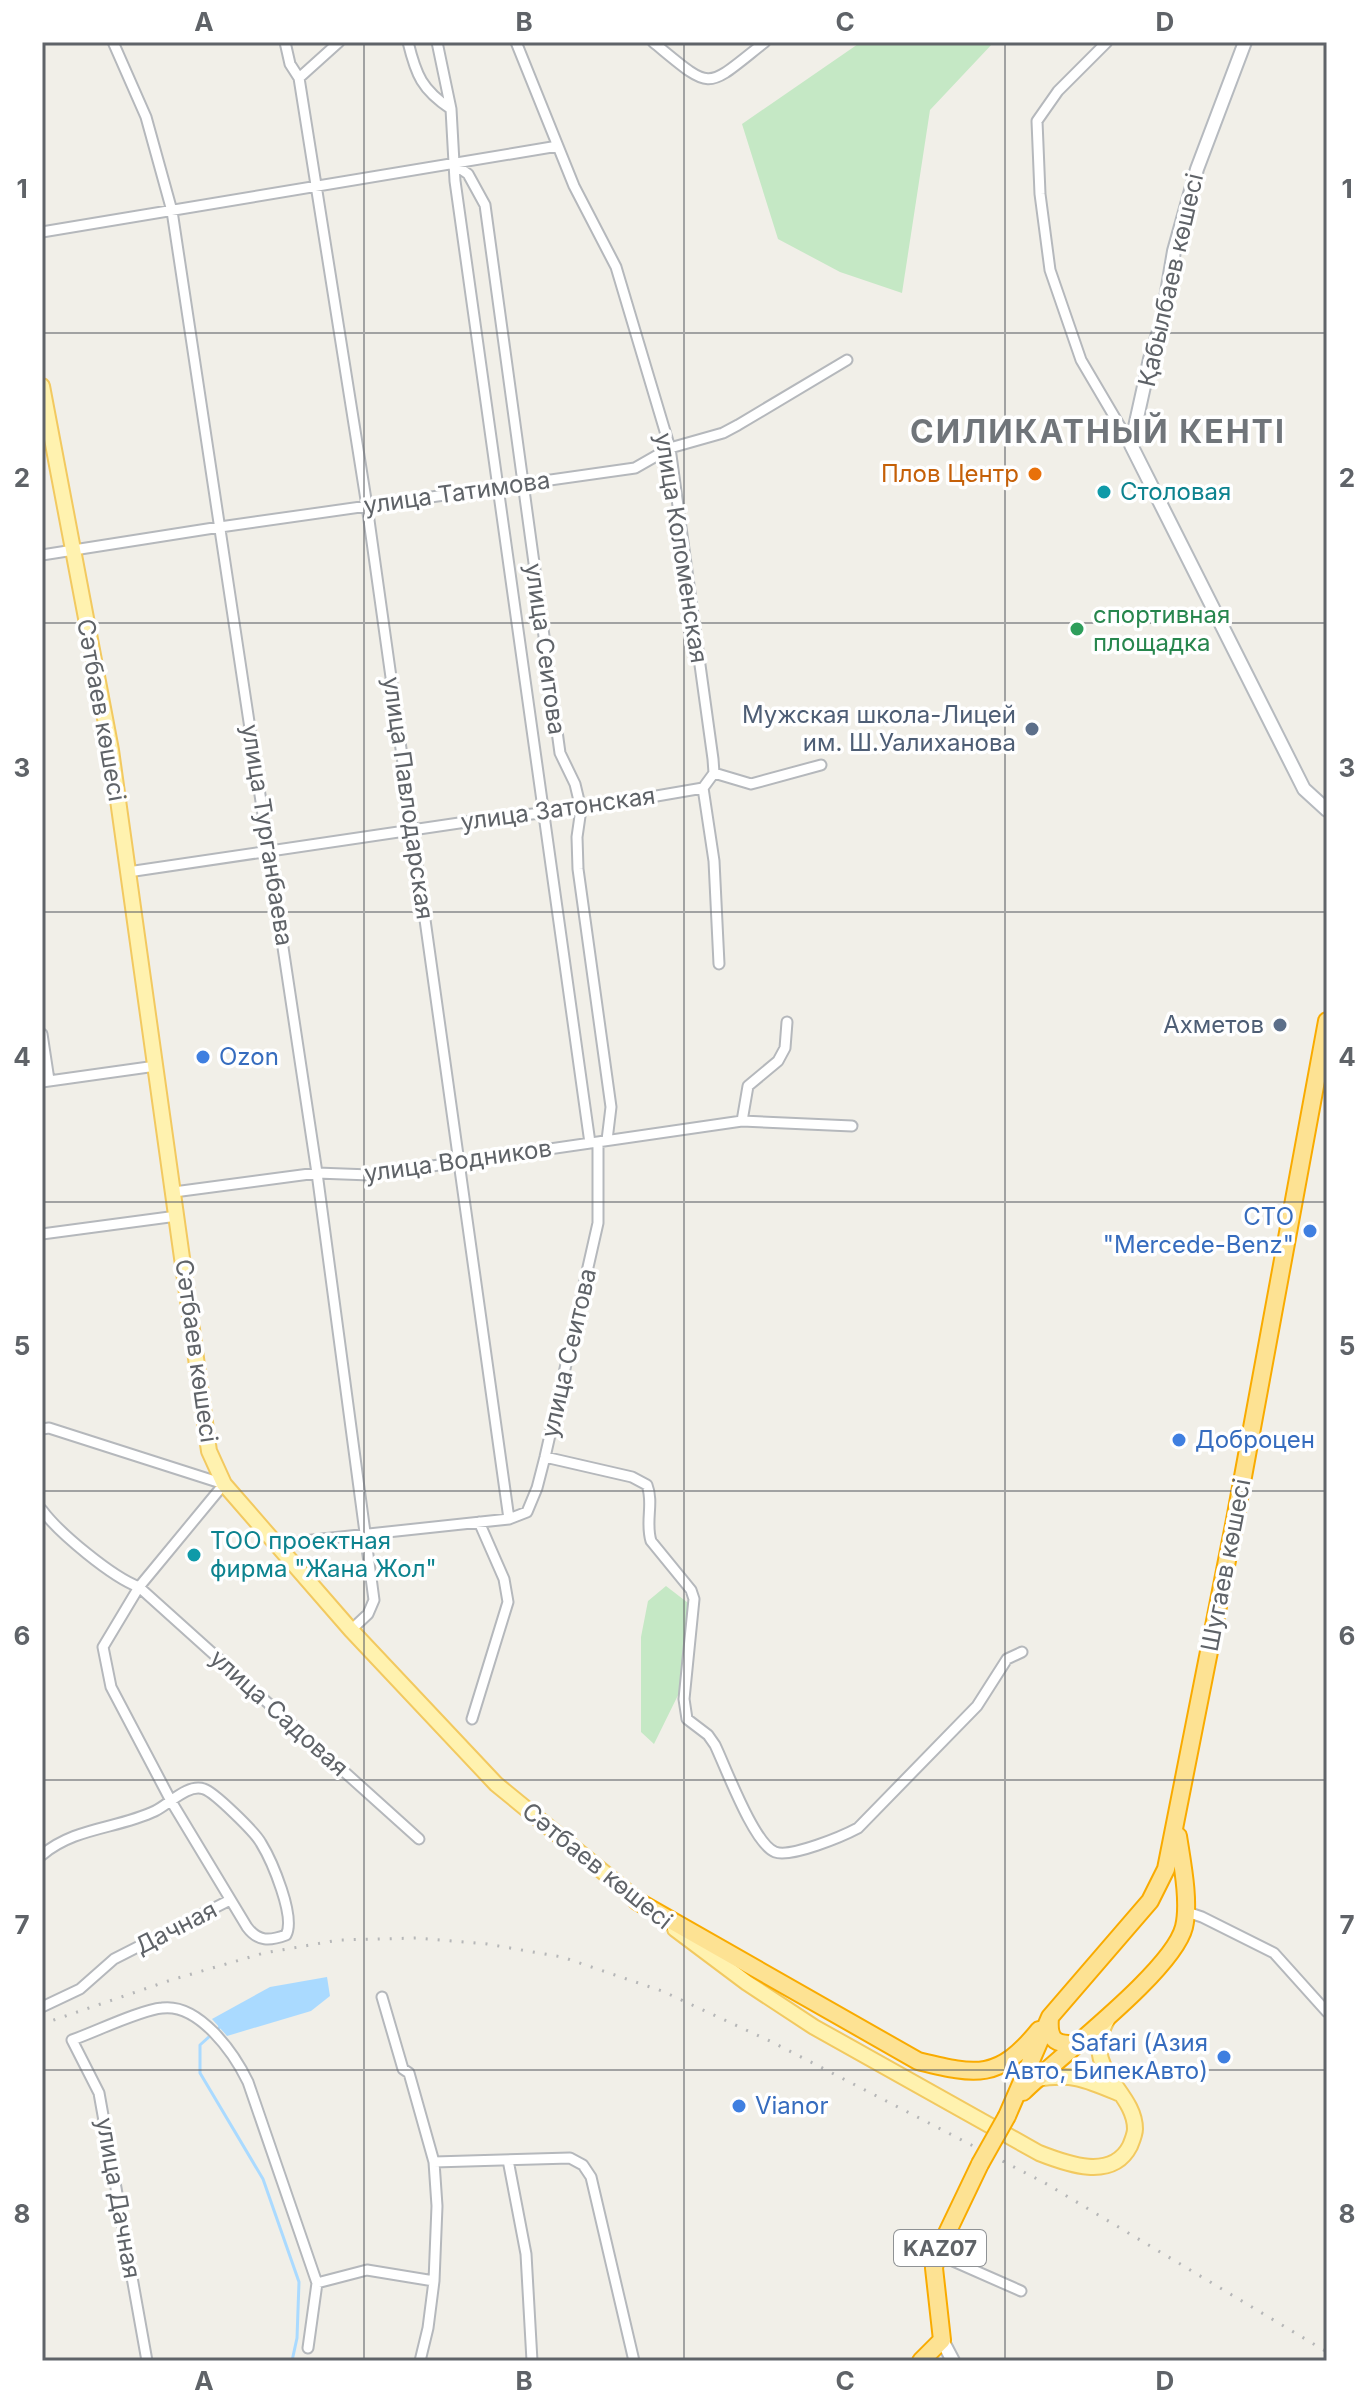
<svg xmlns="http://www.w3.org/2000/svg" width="1369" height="2403" viewBox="0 0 1369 2403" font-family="Inter,sans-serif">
	<rect width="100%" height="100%" fill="#f1efe8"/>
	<path fill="#c5e8c5" d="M 861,42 L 994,42 L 930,110 L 902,293 L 840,272 L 778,239 L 742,124 Z
		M 666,1586 L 692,1606 L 683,1685 L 654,1744 L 641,1732 L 641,1637 L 648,1601 Z"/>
	<path fill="#aadaff" d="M 327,1977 L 330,1996 L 311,2011 L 227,2036 L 212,2019 L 270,1987 Z"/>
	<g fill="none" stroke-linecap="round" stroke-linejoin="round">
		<path stroke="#aadaff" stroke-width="3" d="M 221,2026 L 200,2045 L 200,2073 L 263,2179 L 299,2282 L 297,2338 L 292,2361"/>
		<defs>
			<path id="street" d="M 113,42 L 146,117 L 172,211 L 317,1173 L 374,1600 L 368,1614 L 351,1630
				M 285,42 L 290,64 L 299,78
				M 339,42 L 299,78 L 367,506 L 509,1519
				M 408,42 C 416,75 422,90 451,109
				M 437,42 L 451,109 L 455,181 L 590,1143
				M 516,42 L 574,186 L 616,267 L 670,448 L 713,759 L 714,773 L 703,788 L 714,861 L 719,964
				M 653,42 C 714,92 704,90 765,42
				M 1107,42 L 1058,91 L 1037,121 L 1040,194 L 1050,270 L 1081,360 L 1131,445
				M 455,165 L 468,174 L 485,205 L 560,753 L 575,784 L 581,809 L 577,837 L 578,869 L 611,1107 L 607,1140
				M 42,232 L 558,146
				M 42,555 L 220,527 L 635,468 L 670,448 L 723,433 L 738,425 L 847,360
				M 714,773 L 751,784 L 821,765
				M 128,872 L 493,818 L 581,809 L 703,788
				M 42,1034 L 49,1080
				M 42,1082 L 156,1066
				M 742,1121 L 748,1086 L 778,1061 L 785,1048 L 787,1022
				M 174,1192 L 317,1173 L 370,1175 L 742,1121 L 852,1126
				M 42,1234 L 177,1216
				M 42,1429 L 49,1428 L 224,1484 L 139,1587 L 103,1647 L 111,1687 L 171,1801 L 247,1927 C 258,1942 270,1941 286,1935 C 296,1917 272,1861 261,1843 C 255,1832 214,1792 204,1789 C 188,1783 168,1805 155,1811 C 117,1829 75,1827 42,1855
				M 545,1457 L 632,1477 L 647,1485 C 654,1503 645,1522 651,1541 L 691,1590 L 694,1599 L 684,1699 L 687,1719 L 708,1735 L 715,1745 C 726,1768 754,1844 775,1852 C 791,1858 843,1836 858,1828 L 977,1706 L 1007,1659 L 1022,1652
				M 42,1510 C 59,1533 112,1577 139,1587 L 419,1839
				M 275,1544 L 509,1519 L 527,1512 L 537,1488 L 545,1457 L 598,1223 L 598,1142
				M 472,1719 L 508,1602 L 504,1579 L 479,1522
				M 1187,1912 L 1202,1917 L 1274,1953 L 1327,2012
				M 382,1997 L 403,2069 L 409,2073 L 434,2162 L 437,2206 L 434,2281 L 428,2328 L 420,2361
				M 42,2007 L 80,1989 L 114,1959 L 230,1900
				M 508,2160 L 526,2254 L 532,2361
				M 434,2162 L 570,2158 L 583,2165 L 591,2177 L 634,2361
				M 937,2254 L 1021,2291
				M 317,2283 L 367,2270 L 434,2281
				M 147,2361 L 99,2093 L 72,2040 C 95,2032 140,2010 162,2008 C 199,2003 234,2053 248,2082 L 317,2283 L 308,2348"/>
			<path id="secondary" d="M 1245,42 L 1197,169 L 1174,251 L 1162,322 L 1150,359 L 1131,445 L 1304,789 L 1327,810
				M 942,2340 L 953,2361"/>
			<path id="primary" d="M 42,386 L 111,750 L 209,1451 L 224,1484 L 351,1630 L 496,1784 L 646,1907
				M 675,1929 L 747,1983 L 814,2027 L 1039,2153 C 1067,2164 1112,2181 1130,2146 C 1132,2141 1135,2134 1135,2129 C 1135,2090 1079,2070 1107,2020
				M 1036,2079 C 1072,2073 1085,2079 1118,2093"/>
			<path id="highway" d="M 637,1901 L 918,2061 C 976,2075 998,2081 1039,2030
				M 1050,2018 C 1048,2042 1057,2045 1079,2044
				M 1023,2092 C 1058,2057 1173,1971 1184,1927 C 1190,1902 1182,1862 1178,1836
				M 1007,2116 L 1050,2017 L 1150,1901 L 1166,1869 L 1235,1520 L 1327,1021
				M 921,2361 L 942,2340 L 934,2268 L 937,2254 L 980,2164"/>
		</defs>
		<use href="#street" stroke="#b5b8bc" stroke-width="13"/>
		<use href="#secondary" stroke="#b6babf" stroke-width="16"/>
		<use href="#primary" stroke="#f2c960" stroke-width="18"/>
		<use href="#highway" stroke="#f9ab00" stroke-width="20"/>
		<use href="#street" stroke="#fff" stroke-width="9"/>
		<use href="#secondary" stroke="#fff" stroke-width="12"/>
		<use href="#primary" stroke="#fff2af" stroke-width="14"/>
		<use href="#highway" stroke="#fde293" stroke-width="16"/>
		<path stroke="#b6b7b8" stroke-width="3" stroke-dasharray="2 10" stroke-linecap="butt" d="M 42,2024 L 171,1980 L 264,1953 L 339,1940 L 417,1938 L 487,1944 L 562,1957 L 662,1991 L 772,2042 L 1045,2183 L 1327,2352"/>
		<defs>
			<path id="highway-bridge" d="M 980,2164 L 1007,2116"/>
		</defs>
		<use href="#highway-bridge" stroke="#f9ab00" stroke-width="20" stroke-linecap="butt"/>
		<use href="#highway-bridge" stroke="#fde293" stroke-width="16"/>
	</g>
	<path fill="none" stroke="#5f6368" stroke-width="2" stroke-opacity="0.55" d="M 364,42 L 364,2361M 684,42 L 684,2361M 1005,42 L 1005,2361M 42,333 L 1327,333M 42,623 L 1327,623M 42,912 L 1327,912M 42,1202 L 1327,1202M 42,1491 L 1327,1491M 42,1780 L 1327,1780M 42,2070 L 1327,2070"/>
	<circle fill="#e8710a" stroke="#fff" stroke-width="3" cx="1035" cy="474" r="8"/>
	<g fill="#0f9aa8" stroke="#fff" stroke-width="3">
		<circle cx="1104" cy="492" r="8"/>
		<circle cx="194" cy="1555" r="8"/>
	</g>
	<circle fill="#2e9e5b" stroke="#fff" stroke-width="3" cx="1077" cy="629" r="8"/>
	<g fill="#5c6f8a" stroke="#fff" stroke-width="3">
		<circle cx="1032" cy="729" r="8"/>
		<circle cx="1280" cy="1025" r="8"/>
	</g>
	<g fill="#3f7fe0" stroke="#fff" stroke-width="3">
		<circle cx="203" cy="1057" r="8"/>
		<circle cx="1310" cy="1231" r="8"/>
		<circle cx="1179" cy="1440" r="8"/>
		<circle cx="1224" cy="2057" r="8"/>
		<circle cx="739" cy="2106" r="8"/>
	</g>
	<g text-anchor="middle" stroke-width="7" stroke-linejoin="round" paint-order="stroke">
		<rect fill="#fff" stroke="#8f9295" stroke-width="2" x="894" y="2230" width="92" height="36" rx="6"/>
		<g font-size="22" font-weight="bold" fill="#5f6368">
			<text x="940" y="2256">KAZ07</text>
		</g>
		<g font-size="24" fill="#5f6368" stroke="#fff">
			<text transform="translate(1171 280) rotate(-77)" y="8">Қабылбаев көшесі</text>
			<text transform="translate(457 493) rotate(-8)" y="8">улица Татимова</text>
			<text transform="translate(681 548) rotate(81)" y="8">улица Коломенская</text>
			<text transform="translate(545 649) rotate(82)" y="8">улица Сеитова</text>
			<text transform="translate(101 710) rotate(80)" y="8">Сәтбаев көшесі</text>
			<text transform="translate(408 798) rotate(82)" y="8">улица Павлодарская</text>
			<text transform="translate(558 809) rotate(-8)" y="8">улица Затонская</text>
			<text transform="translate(267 835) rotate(81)" y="8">улица Турганбаева</text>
			<text transform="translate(458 1161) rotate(-8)" y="8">улица Водников</text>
			<text transform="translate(196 1351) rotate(82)" y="8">Сәтбаев көшесі</text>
			<text transform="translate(569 1353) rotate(-77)" y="8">улица Сеитова</text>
			<text transform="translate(1226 1565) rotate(-79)" y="8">Шугаев көшесі</text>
			<text transform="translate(279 1713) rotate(42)" y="8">улица Садовая</text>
			<text transform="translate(597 1866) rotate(39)" y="8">Сәтбаев көшесі</text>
			<text transform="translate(176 1928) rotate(-27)" y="8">Дачная</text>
			<text transform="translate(118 2198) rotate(80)" y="8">улица Дачная</text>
		</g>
		<g font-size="24" fill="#c56008" stroke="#fff" text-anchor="end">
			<text x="1019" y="482">Плов Центр</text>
		</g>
		<g font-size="24" fill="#0d838f" stroke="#fff" text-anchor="start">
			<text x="1120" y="500">Столовая</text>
			<text x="210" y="1549">ТОО проектная<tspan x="210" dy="28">фирма "Жана Жол"</tspan></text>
		</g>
		<g font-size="24" fill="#27864d" stroke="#fff" text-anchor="start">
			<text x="1093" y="623">спортивная<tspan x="1093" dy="28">площадка</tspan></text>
		</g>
		<g font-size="24" fill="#4e5e75" stroke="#fff" text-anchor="end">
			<text x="1016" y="723">Мужская школа-Лицей<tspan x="1016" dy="28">им. Ш.Уалиханова</tspan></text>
			<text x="1264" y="1033">Ахметов</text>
		</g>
		<g font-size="24" fill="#366cbe" stroke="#fff" text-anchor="start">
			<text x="219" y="1065">Ozon</text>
			<text x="1294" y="1225" text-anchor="end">СТО<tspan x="1294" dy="28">"Mercede-Benz"</tspan></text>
			<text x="1195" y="1448">Доброцен</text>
			<text x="1208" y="2051" text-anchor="end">Safari (Азия<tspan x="1208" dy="28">Авто, БипекАвто)</tspan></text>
			<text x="755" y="2114">Vianor</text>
		</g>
		<g font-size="32" font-weight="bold" letter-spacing="2" fill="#70757a" stroke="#fff">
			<text x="1098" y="443">СИЛИКАТНЫЙ КЕНТІ</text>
		</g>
	</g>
	<rect width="1369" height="2403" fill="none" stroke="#ffffff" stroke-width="88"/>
	<rect x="44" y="44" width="1281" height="2315" fill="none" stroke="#5f6368" stroke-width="3"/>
	<g font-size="26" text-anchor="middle" font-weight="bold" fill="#5f6368">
		<text x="204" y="31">A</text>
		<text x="524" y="31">B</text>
		<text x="845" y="31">C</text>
		<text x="1165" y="31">D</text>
		<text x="22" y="198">1</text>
		<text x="1347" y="198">1</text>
		<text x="22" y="487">2</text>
		<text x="1347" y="487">2</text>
		<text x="22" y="777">3</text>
		<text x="1347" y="777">3</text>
		<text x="22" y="1066">4</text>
		<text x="1347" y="1066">4</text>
		<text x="22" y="1355">5</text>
		<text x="1347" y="1355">5</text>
		<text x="22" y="1645">6</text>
		<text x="1347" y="1645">6</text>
		<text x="22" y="1934">7</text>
		<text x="1347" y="1934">7</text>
		<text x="22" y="2223">8</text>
		<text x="1347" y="2223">8</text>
		<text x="204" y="2390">A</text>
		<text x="524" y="2390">B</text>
		<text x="845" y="2390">C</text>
		<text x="1165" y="2390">D</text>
	</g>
</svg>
